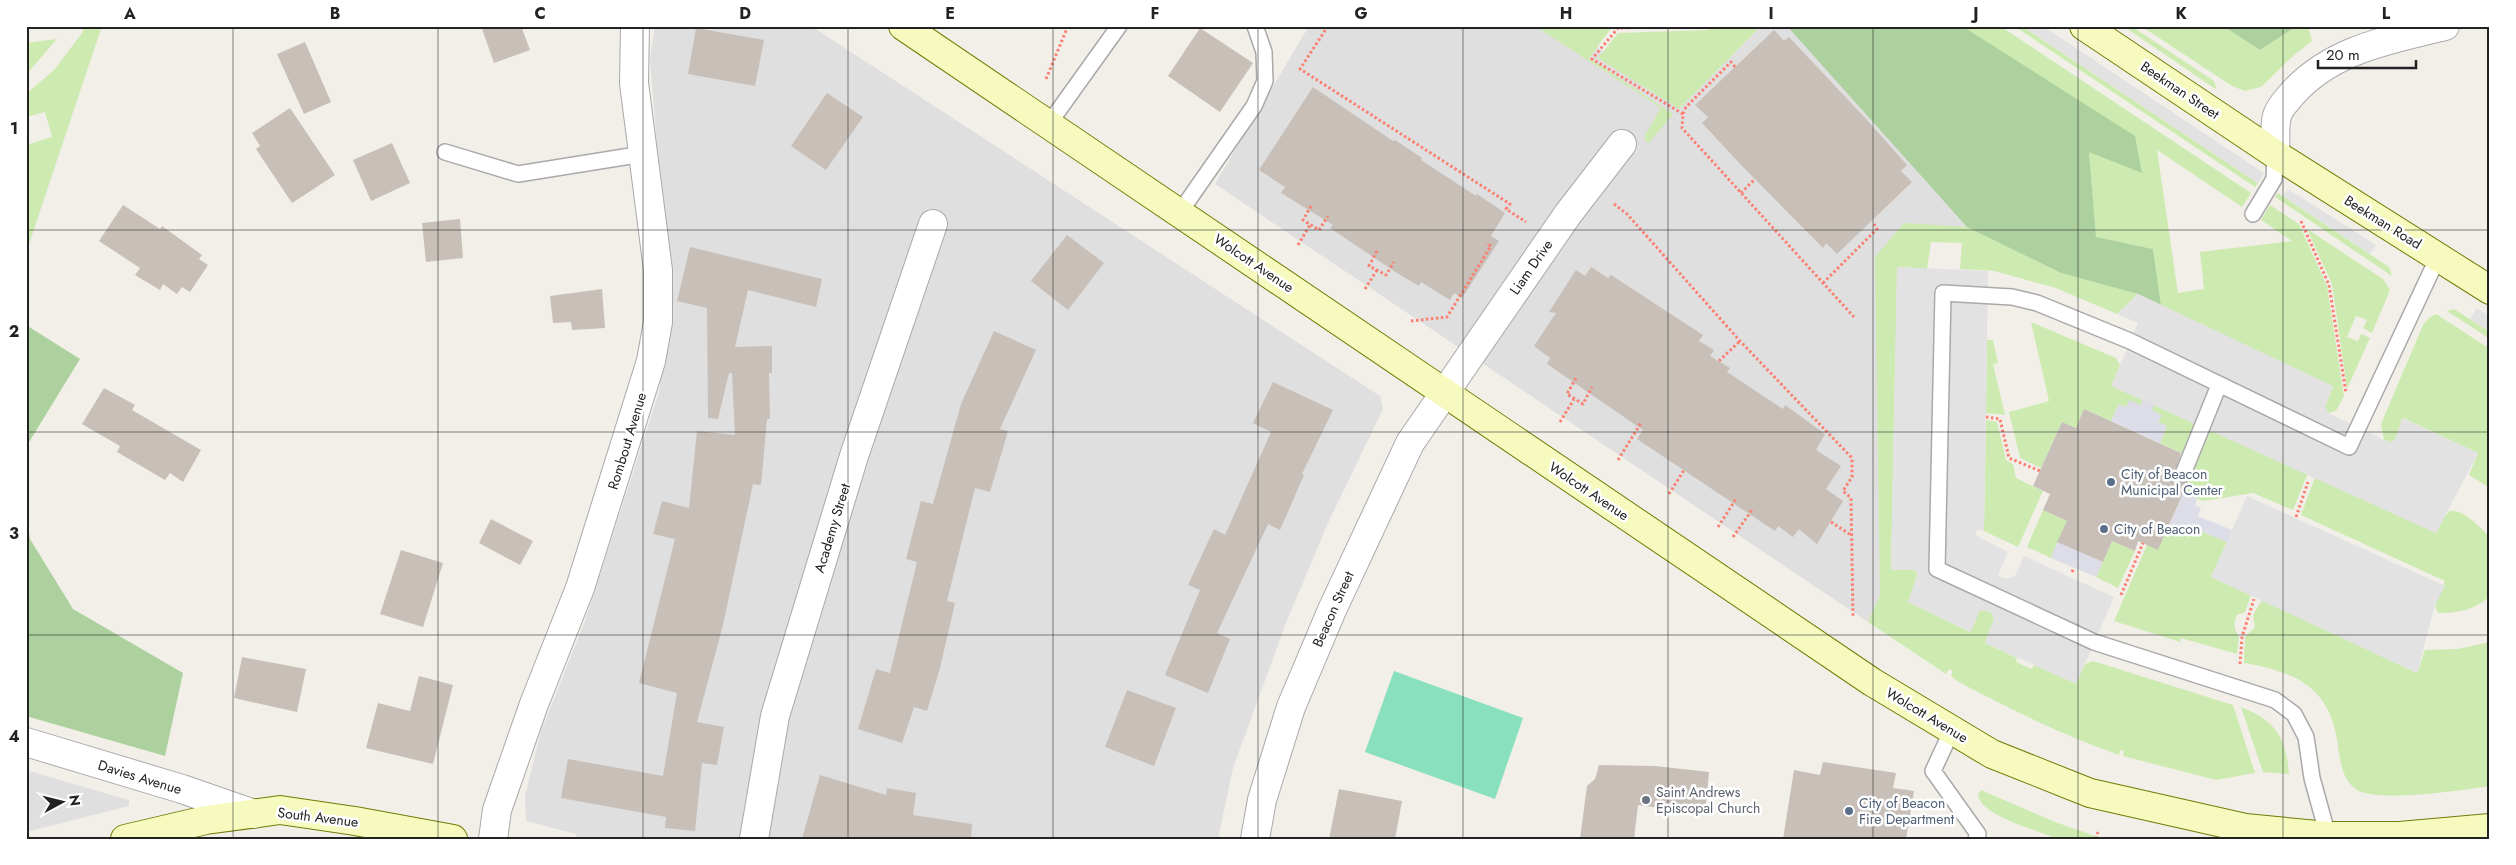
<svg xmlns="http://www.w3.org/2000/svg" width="2516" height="865" viewBox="0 0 2516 865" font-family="Jost,sans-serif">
	<rect width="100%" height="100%" fill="#f2efe9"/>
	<path fill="#e0dfdf" d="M 655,26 L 811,26 L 1380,396 L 1383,409 L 1328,523 L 1286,623 L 1233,768 L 1218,839 L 575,839 L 576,834 L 526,821 L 525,796 L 541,731 L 585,621 L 659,392 L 673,272 L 657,146 L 650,59 Z
		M 1309,26 L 1568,26 L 1680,107 L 1761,26 L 2000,26 L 2161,305 L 2138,294 L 1904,223 L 1880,595 L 1868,622 L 1215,184 Z
		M 26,770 L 125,799 L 129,800 L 129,806 L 26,832 Z"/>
	<path fill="#cdebb0" d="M 84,26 L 102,26 L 26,253 L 26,145 L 52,137 L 45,112 L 26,117 L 26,94 L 54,70 L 82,33 Z
		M 1535,26 L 1568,26 L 1571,29 L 1575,26 L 1613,26 L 1589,58 L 1673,114 L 1649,143 L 1645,141 L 1645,135 L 1661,108 Z
		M 1715,26 L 1761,26 L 1679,109 L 1598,58 L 1618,33 L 1709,30 Z
		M 1962,26 L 2000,26 L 2251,193 L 2242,207 L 2157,150 L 2178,293 L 2204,289 L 2200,252 L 2292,241 L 2261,220 L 2270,205 L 2299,224 L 2327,286 L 2344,396 L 2336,411 L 2328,413 L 2325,407 L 2333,387 L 2161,305 L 2153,249 L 2096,237 L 2089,152 Z
		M 2014,26 L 2022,26 L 2258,183 L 2255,187 Z
		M 2123,26 L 2131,26 L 2214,81 L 2217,90 Z
		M 2141,26 L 2223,26 L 2260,50 L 2297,26 L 2308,26 L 2312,41 L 2294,55 L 2261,87 L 2245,91 L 2232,86 Z
		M 57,39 L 26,75 L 26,43 Z
		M 2278,193 L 2389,267 L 2392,276 L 2275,197 Z
		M 1904,223 L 1967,227 L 2061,273 L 2138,294 L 2117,314 L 2056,288 L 1994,271 L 1960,269 L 1962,243 L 1931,242 L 1927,269 L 1897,267 L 1891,570 L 1914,570 L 1918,573 L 1908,602 L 1970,632 L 1980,610 L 1991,612 L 1994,619 L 1985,643 L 2017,658 L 2016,662 L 2032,669 L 2034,665 L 2076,683 L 2085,664 L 2093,661 L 2233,705 L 2255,773 L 2216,780 L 2123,756 L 2124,751 L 2120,750 L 2119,755 C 2063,735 2011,710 1959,682 L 1951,676 L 1953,671 L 1949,669 L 1946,674 L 1868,622 L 1880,595 L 1875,257 Z
		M 2307,229 L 2383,279 L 2390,290 L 2372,333 L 2363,328 L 2367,320 L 2356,316 L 2347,337 L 2358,341 L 2361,334 L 2370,338 L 2347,389 L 2332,284 Z
		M 2454,309 L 2490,332 L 2490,339 L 2447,311 Z
		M 2436,314 L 2490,349 L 2490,488 L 2469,475 L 2478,453 L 2403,418 L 2395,440 L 2391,442 L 2384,440 L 2381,424 L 2423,325 L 2430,317 Z
		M 2031,322 L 2116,358 L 2120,365 L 2112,386 L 2143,400 L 2141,405 L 2126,407 L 2119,404 L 2111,421 L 2084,409 L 2076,428 L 2062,422 L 2041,468 L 2020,458 L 2009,412 L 2049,401 Z
		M 1987,340 L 1993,340 L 1998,363 L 1993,364 L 2005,415 L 1986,413 Z
		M 2154,405 L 2194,423 L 2182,453 L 2160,443 L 2167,426 L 2158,422 L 2161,416 L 2151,410 Z
		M 1986,420 L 1997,422 L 2006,460 L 2013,464 L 2016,478 L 2043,491 L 2018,547 L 1984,531 Z
		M 2211,430 L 2308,473 L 2293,510 L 2253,493 L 2203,501 L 2183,493 Z
		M 2315,477 L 2436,533 L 2445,516 L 2450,511 C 2464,509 2480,528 2490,537 L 2490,596 C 2474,610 2459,613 2438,613 L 2435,605 L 2445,581 L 2301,515 Z
		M 2043,510 L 2067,521 L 2051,558 L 2027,547 Z
		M 2181,528 L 2194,528 L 2227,542 L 2211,577 L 2251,595 L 2245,612 L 2237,615 C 2233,624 2234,629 2239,637 L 2237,654 L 2181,638 L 2180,642 L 2114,621 L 2147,545 L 2158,549 L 2167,531 L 2178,535 Z
		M 2112,541 L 2135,551 L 2118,588 L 2096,577 Z
		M 2262,600 L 2417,673 L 2425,650 L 2457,649 L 2490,642 L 2490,786 C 2464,790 2378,803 2357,790 C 2342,780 2340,761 2338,745 C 2330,687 2296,672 2244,663 L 2245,637 L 2255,627 L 2253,615 Z
		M 2241,707 C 2276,721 2286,737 2289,774 L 2263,772 Z
		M 1981,790 L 2055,822 L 2104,839 L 2052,839 L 2052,837 C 2034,829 1979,815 1978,794 Z"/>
	<path fill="#add19e" d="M 1787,26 L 1962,26 L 2135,136 L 2142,173 L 2089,152 L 2096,237 L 2153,249 L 2161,305 L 2138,294 L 2061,273 L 1967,227 Z
		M 2223,26 L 2297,26 L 2260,50 Z
		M 26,325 L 80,359 L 26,447 Z
		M 26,513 L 30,539 L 73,609 L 183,673 L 165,756 L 26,716 Z"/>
	<path fill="#88e0be" d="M 1394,671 L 1523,718 L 1495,799 L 1365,752 Z"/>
	<path fill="#e2e2e2" d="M 2022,26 L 2043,26 L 2264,173 L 2258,183 Z
		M 2288,189 L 2376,245 L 2370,254 L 2283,196 Z
		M 1897,267 L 1988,271 L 1984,531 L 1978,529 L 1975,535 L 2008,552 L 1998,575 L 2003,578 L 2008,579 L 2015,576 L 2024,556 L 2114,597 L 2076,684 L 1985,643 L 1994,619 L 1991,612 L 1980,610 L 1971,632 L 1908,602 L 1918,573 L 1914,570 L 1891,570 Z
		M 2138,294 L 2333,386 L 2325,407 L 2328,413 L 2384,440 L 2391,442 L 2395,440 L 2402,418 L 2478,453 L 2436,533 L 2111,386 L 2138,323 L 2117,314 Z
		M 2477,308 L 2490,317 L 2490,332 L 2470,319 Z
		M 2247,496 L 2445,586 L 2435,605 L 2417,673 L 2211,577 Z"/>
	<path fill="#dddde8" d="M 2129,400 L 2141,405 L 2143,400 L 2149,402 L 2154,405 L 2152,410 L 2162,415 L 2158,422 L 2167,426 L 2160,443 L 2111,421 L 2119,404 L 2126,407 Z
		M 2183,493 L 2197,499 L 2195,505 L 2201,508 L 2198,516 L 2232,530 L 2227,542 L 2194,528 L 2191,533 L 2181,529 L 2178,535 L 2167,531 Z
		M 2057,542 L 2103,562 L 2096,577 L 2051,558 Z"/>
	<path fill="#c7bfb8" d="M 481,26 L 521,26 L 530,50 L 494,63 Z
		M 696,28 L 764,40 L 755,86 L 688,74 Z
		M 1200,28 L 1253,63 L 1220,112 L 1168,76 Z
		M 1774,30 L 1784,41 L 1789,37 L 1866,119 L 1907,165 L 1901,171 L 1912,182 L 1837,254 L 1826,243 L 1823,248 L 1743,167 L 1702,123 L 1708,117 L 1695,105 Z
		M 305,42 L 331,102 L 304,114 L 277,54 Z
		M 1313,87 L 1393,141 L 1395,140 L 1422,158 L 1421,160 L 1476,196 L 1477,194 L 1505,213 L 1491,236 L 1499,241 L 1462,298 L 1454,293 L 1450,300 L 1421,282 L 1419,286 L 1397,273 L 1330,228 L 1333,225 L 1281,193 L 1285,187 L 1259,170 Z
		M 827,93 L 863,117 L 826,170 L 791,146 Z
		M 290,108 L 335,175 L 292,203 L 256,149 L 260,146 L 252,133 Z
		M 392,143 L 410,183 L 371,201 L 353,160 Z
		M 123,205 L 160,229 L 162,226 L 202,255 L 199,259 L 208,265 L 190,292 L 182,287 L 177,294 L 163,284 L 160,290 L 135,275 L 140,268 L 99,241 Z
		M 460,219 L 463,258 L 426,262 L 422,223 Z
		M 1067,235 L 1104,263 L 1068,310 L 1031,281 Z
		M 690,247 L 822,279 L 816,307 L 748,290 L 735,347 L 772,346 L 772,373 L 769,373 L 770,419 L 767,419 L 761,485 L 753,484 L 723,625 L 697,722 L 724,727 L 717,765 L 702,763 L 695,831 L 665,828 L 666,817 L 561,798 L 568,759 L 663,776 L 677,693 L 639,683 L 675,539 L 653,534 L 662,501 L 689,508 L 697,431 L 735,435 L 732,373 L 729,373 L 718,419 L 708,418 L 707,308 L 677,301 Z
		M 1591,267 L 1608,278 L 1611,275 L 1703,335 L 1699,341 L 1714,350 L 1710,356 L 1730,368 L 1727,372 L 1783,409 L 1785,405 L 1825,434 L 1816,450 L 1841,466 L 1826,489 L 1843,501 L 1817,544 L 1799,529 L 1793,537 L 1778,526 L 1775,531 L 1637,439 L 1643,430 L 1547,364 L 1550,358 L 1534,346 L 1556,313 L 1549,312 L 1576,270 L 1585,276 Z
		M 602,289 L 605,328 L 572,330 L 571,322 L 553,323 L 550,296 Z
		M 994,331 L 1036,350 L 1000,429 L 1008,431 L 990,492 L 975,488 L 947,601 L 955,603 L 940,668 L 927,711 L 914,707 L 902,743 L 858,729 L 876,669 L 890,673 L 917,562 L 906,559 L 921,501 L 933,504 L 961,404 Z
		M 1273,382 L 1333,410 L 1302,474 L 1304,475 L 1280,530 L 1268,524 L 1217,633 L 1230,639 L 1208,693 L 1165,675 L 1200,590 L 1188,585 L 1214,529 L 1225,535 L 1271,432 L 1253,423 Z
		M 104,388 L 135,405 L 132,410 L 201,450 L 183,482 L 170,473 L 165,480 L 117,452 L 120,446 L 82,424 Z
		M 2084,409 L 2181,453 L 2174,476 L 2179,482 L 2188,482 L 2158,550 L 2138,541 L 2135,551 L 2112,541 L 2103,562 L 2057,542 L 2067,521 L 2043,510 L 2050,494 L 2033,486 L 2062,422 L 2076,428 Z
		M 491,519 L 533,541 L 520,565 L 479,543 Z
		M 401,550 L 443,563 L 423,627 L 380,614 Z
		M 242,657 L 306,669 L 297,712 L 234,698 Z
		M 419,676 L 453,685 L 433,764 L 366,748 L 378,703 L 410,711 Z
		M 1127,690 L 1176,708 L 1154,766 L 1105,747 Z
		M 1823,762 L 1896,773 L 1893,788 L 1914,791 L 1906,839 L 1783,839 L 1794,770 L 1820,775 Z
		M 1599,765 L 1655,766 L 1709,772 L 1705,814 L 1638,805 L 1634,839 L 1580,839 L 1587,786 L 1595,779 Z
		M 820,775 L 886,795 L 887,788 L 916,793 L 913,815 L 972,824 L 971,839 L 802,839 Z
		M 1339,789 L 1402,801 L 1395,839 L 1329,839 Z"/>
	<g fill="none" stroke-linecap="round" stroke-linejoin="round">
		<defs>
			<path id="lane" d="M 1048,125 L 1119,26
				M 445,152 L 518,174 L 643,154
				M 1180,212 L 1254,106 L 1265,81 L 1264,52 L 1255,26
				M 2253,214 L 2274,179 L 2275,154
				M 2183,474 L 2219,385
				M 1952,730 L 1933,771 L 1978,834 L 1976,839
				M 2328,836 L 2312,778 L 2306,737 L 2294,714 L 2275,700 L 2094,642 L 1937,569 L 1943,293 L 2012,297 L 2037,303 L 2130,341 L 2349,447 L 2438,257"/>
			<path id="street" d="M 2275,154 C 2276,142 2274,127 2277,116 C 2279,108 2287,100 2292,94 C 2332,49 2389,40 2445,26
				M 26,742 L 182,789 L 254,814
				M 493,839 L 497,810 L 534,704 L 580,588 L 651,361 L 658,322 L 658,270 L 634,83 L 635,26
				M 754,839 L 775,716 L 854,456 L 933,224
				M 1255,839 L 1262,800 L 1291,707 L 1332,610 L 1410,443 L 1568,214 L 1622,144"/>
			<path id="secondary" d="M 903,26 L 1872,682 L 1992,754 L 2090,793 L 2245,828 L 2328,836 L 2400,836 L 2490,828
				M 2084,26 L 2275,154 L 2490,290
				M 125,839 L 206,820 L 280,810 L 355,821 L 453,839"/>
		</defs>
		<use href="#lane" stroke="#a9a9a9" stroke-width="18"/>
		<use href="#street" stroke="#a9a9a9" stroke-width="30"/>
		<use href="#secondary" stroke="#707d05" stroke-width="30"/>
		<path stroke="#fa8072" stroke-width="3" stroke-dasharray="2.5 2.5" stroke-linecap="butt" d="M 1328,26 L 1300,69 L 1510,204 L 1506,209 L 1526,222
			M 1735,67 L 1731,62 L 1686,107 L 1683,114 L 1682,128 L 1854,317
			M 1046,79 L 1068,26
			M 1683,114 L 1592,59 L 1618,28 L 1683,26
			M 1741,193 L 1755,179
			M 1614,204 L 1627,214 L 1740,341 L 1852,458 L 1852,477 L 1843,491 L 1851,498 L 1853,617
			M 1311,206 L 1303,220 L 1319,230 L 1328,216
			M 2301,221 L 2329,285 L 2346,393
			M 1298,245 L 1310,225
			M 1377,251 L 1369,266 L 1386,275 L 1394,262
			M 1823,283 L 1877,229 L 1874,224
			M 1365,289 L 1377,270
			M 1411,321 L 1447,317 L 1491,246 L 1486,243
			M 1719,361 L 1740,341
			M 1576,378 L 1567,394 L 1583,404 L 1592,387
			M 1986,417 L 2000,419 L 2009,458 L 2040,471
			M 1560,422 L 1574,399
			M 1618,460 L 1641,423
			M 1669,494 L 1684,470
			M 2296,517 L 2308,482
			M 1831,522 L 1851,535
			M 1718,527 L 1736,499
			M 1733,537 L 1752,510
			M 2072,572 L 2074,568
			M 2121,595 L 2143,543
			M 2240,664 L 2242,637 L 2254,599
			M 2096,839 L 2098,832"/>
		<use href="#lane" stroke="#fff" stroke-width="15"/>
		<use href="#street" stroke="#fff" stroke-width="28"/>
		<use href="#secondary" stroke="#f7fabf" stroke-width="28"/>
	</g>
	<path fill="none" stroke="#222" stroke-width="1" stroke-opacity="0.55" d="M 233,26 L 233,839M 438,26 L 438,839M 643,26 L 643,839M 848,26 L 848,839M 1053,26 L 1053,839M 1258,26 L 1258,839M 1463,26 L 1463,839M 1668,26 L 1668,839M 1873,26 L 1873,839M 2078,26 L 2078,839M 2283,26 L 2283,839M 26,230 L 2490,230M 26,432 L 2490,432M 26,635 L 2490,635"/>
	<g fill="#5c6f8a" stroke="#fff" stroke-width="2">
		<circle cx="2111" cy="482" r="5"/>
		<circle cx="2104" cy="529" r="5"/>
		<circle cx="1849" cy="811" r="5"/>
	</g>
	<circle fill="#6b7280" stroke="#fff" stroke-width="2" cx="1646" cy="800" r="5"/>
	<g text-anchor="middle" stroke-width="5" stroke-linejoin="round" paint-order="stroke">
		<g font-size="14" fill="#222" stroke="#fff">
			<text transform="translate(2180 90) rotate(34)" y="5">Beekman Street</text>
			<text transform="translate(2383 222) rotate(32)" y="5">Beekman Road</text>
			<text transform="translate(1254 263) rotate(34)" y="5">Wolcott Avenue</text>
			<text transform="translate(1531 267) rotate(-55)" y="5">Liam Drive</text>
			<text transform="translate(627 441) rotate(-73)" y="5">Rombout Avenue</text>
			<text transform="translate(1589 491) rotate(34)" y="5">Wolcott Avenue</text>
			<text transform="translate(832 528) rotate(-73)" y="5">Academy Street</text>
			<text transform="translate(1333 609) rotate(-66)" y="5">Beacon Street</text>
			<text transform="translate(1927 715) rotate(31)" y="5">Wolcott Avenue</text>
			<text transform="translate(140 777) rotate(17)" y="5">Davies Avenue</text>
			<text transform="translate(318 817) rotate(7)" y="5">South Avenue</text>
		</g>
		<g font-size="14" fill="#4e5e75" stroke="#fff" text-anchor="start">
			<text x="2121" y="479">City of Beacon<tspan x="2121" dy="16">Municipal Center</tspan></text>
			<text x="2114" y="534">City of Beacon</text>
			<text x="1859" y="808">City of Beacon<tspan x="1859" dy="16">Fire Department</tspan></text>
		</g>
		<g font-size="14" fill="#5b616d" stroke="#fff" text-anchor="start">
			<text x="1656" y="797">Saint Andrews<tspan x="1656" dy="16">Episcopal Church</tspan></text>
		</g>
	</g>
	<rect width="2516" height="865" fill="none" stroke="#ffffff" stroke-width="55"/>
	<g transform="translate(62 802) rotate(83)" stroke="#ffffff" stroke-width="4" paint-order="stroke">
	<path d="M0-4L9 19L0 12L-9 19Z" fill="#222222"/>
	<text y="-8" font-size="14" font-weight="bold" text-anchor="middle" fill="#222222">N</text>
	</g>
	<path d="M2318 60v8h98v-8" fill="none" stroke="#222222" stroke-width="2.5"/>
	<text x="2326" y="60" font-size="15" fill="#222222" stroke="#ffffff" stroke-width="4" paint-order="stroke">20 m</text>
	<rect x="28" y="28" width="2460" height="810" fill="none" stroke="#222" stroke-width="2"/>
	<g font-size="16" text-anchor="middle" font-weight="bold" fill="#222">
		<text x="130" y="19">A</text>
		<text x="335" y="19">B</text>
		<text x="540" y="19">C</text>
		<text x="745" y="19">D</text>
		<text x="950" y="19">E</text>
		<text x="1155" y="19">F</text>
		<text x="1361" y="19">G</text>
		<text x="1566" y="19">H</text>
		<text x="1771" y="19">I</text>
		<text x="1976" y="19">J</text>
		<text x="2181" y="19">K</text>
		<text x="2386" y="19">L</text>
		<text x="14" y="134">1</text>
		<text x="14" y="337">2</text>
		<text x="14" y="539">3</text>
		<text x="14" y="742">4</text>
	</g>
</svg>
